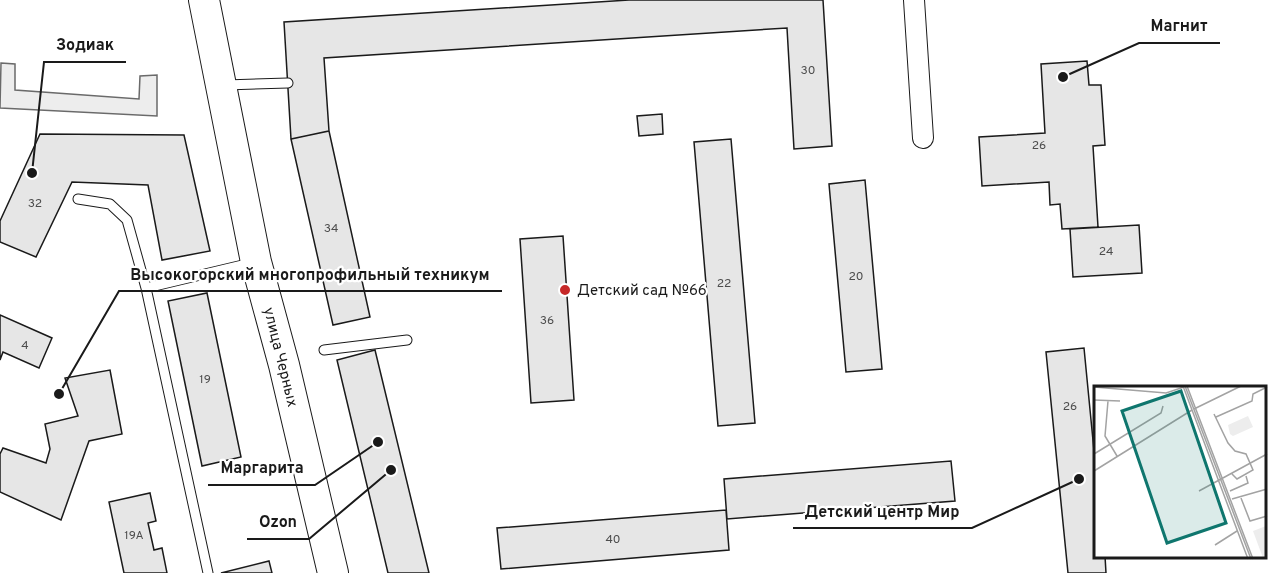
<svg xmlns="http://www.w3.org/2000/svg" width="1281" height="573" viewBox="0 0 1281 573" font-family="Overpass,sans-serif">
	<rect width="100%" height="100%" fill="#fff"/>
	<path fill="#ededed" stroke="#6a6a6a" stroke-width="1.5" d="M 1,63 L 15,64 L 15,90 L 139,99 L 140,76 L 157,75 L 157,116 L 0,108 Z"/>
	<path fill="#e6e6e6" stroke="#1a1a1a" stroke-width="1.5" d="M 629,0 L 823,0 L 832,146 L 794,149 L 787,28 L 324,58 L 329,131 L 291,139 L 284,22 Z
		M 1087,61 L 1089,85 L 1101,85 L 1105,145 L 1093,146 L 1098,227 L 1062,229 L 1060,204 L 1050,205 L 1049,182 L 982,186 L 979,137 L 1045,133 L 1041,64 Z
		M 662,114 L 663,134 L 639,136 L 637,116 Z
		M 329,131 L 370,317 L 333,325 L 291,139 Z
		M 40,134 L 184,135 L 210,251 L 162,260 L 148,185 L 72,182 L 36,257 L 0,242 L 0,221 Z
		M 731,139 L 755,423 L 718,426 L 694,142 Z
		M 865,180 L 882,369 L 846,372 L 829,184 Z
		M 1139,225 L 1142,273 L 1073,277 L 1070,229 Z
		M 563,236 L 574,400 L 531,403 L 520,239 Z
		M 207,293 L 241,457 L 202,466 L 168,301 Z
		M 0,315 L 52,338 L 39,368 L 3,352 L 0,360 Z
		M 1084,348 L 1095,461 L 1095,556 L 1105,556 L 1106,573 L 1068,573 L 1046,352 Z
		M 375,350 L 429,573 L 388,573 L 337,360 Z
		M 110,370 L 122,434 L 89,441 L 61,520 L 0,492 L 0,454 L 3,448 L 46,463 L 50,449 L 45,424 L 78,416 L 65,378 Z
		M 951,461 L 955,501 L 727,519 L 724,479 Z
		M 150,493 L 156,521 L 148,523 L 154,550 L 162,548 L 167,573 L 124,573 L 109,502 Z
		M 726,510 L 729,550 L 501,569 L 497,528 Z
		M 269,561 L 272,573 L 221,573 Z"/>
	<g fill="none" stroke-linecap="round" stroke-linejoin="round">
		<defs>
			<path id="service" d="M 225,85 L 288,83
				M 78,199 L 110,204 L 127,220 L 146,288 L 208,573
				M 146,288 L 251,263
				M 324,350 L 407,340"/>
			<path id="minor" d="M 914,0 L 923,138"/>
			<path id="primary" d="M 204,0 L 256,262 L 284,365 L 333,573"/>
		</defs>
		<use href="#service" stroke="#1a1a1a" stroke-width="11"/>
		<use href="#minor" stroke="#1a1a1a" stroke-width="22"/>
		<use href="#primary" stroke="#1a1a1a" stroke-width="32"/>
		<use href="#service" stroke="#fff" stroke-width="9"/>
		<use href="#minor" stroke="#fff" stroke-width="20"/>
		<use href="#primary" stroke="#fff" stroke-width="30"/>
	</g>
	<circle fill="#c62828" stroke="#fff" stroke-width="2" cx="565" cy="290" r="6"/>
	<g text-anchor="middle" stroke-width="4.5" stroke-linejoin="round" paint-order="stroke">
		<g font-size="12" fill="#4d4d4d">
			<text x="808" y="74">30</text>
			<text x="1039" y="149">26</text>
			<text x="35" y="207">32</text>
			<text x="331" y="232">34</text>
			<text x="1106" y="255">24</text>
			<text x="856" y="280">20</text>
			<text x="724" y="287">22</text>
			<text x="547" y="324">36</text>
			<text x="25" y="349">4</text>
			<text x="205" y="383">19</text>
			<text x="1070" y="410">26</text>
			<text x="134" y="539">19А</text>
			<text x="613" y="543">40</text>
		</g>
		<g font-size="15" fill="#1a1a1a" stroke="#fff" text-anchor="start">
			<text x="577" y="295">Детский сад №66</text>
		</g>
		<g font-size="15" fill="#1a1a1a" stroke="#fff">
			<text transform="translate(281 357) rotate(76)" y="5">улица Черных</text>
		</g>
	</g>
	<g transform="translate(1094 386)">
		<rect width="172" height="172" fill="#fff"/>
		<path d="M 154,30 L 159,41 L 139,50 L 136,48 L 134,39 ZM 172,140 L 172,172 L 169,172 L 159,145 Z" fill="#ededed"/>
		<path fill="none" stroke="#a3a3a3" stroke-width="1.5" d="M 89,0 L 154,173M 91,0 L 157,173M 93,0 L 159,173M 0,1 L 72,7 L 90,1M 0,14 L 26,15M 14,15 L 11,50 L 23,70M 100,23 L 147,0M 120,28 L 134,57 L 141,65 L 152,68 L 159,84 L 143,93 L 138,88M 122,31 L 158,15 L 159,8 L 173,1M 0,68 L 67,27 L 69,20M 0,85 L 98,24M 105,105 L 173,68M 136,105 L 154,97 L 152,90M 147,112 L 156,135 L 173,130M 138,113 L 173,103M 121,159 L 143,145"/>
		<path fill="#0f766e" fill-opacity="0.15" stroke="#0f766e" stroke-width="3" d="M 87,5 L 132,137 L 73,157 L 28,25 Z"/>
		<rect width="172" height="172" fill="none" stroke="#1a1a1a" stroke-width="3"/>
	</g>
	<path fill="none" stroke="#1a1a1a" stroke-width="2" d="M1063 77L1139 43H1220M32 173L44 62H126M59 394L119 291H502M378 442L315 485H208M1079 479L972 528H793M391 470L309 539H247"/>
	<g fill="#1a1a1a" stroke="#fff" stroke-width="2">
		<circle cx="1063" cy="77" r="6"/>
		<circle cx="32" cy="173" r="6"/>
		<circle cx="59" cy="394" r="6"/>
		<circle cx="378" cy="442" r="6"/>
		<circle cx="1079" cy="479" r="6"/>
		<circle cx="391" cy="470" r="6"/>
	</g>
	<g font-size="16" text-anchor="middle" font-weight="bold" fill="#1a1a1a" stroke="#fff" stroke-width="4.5" stroke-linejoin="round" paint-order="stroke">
		<text x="1179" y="31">Магнит</text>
		<text x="85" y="50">Зодиак</text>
		<text x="310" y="280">Высокогорский многопрофильный техникум</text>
		<text x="262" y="473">Маргарита</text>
		<text x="882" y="517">Детский центр Мир</text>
		<text x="278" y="527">Ozon</text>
	</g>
</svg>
